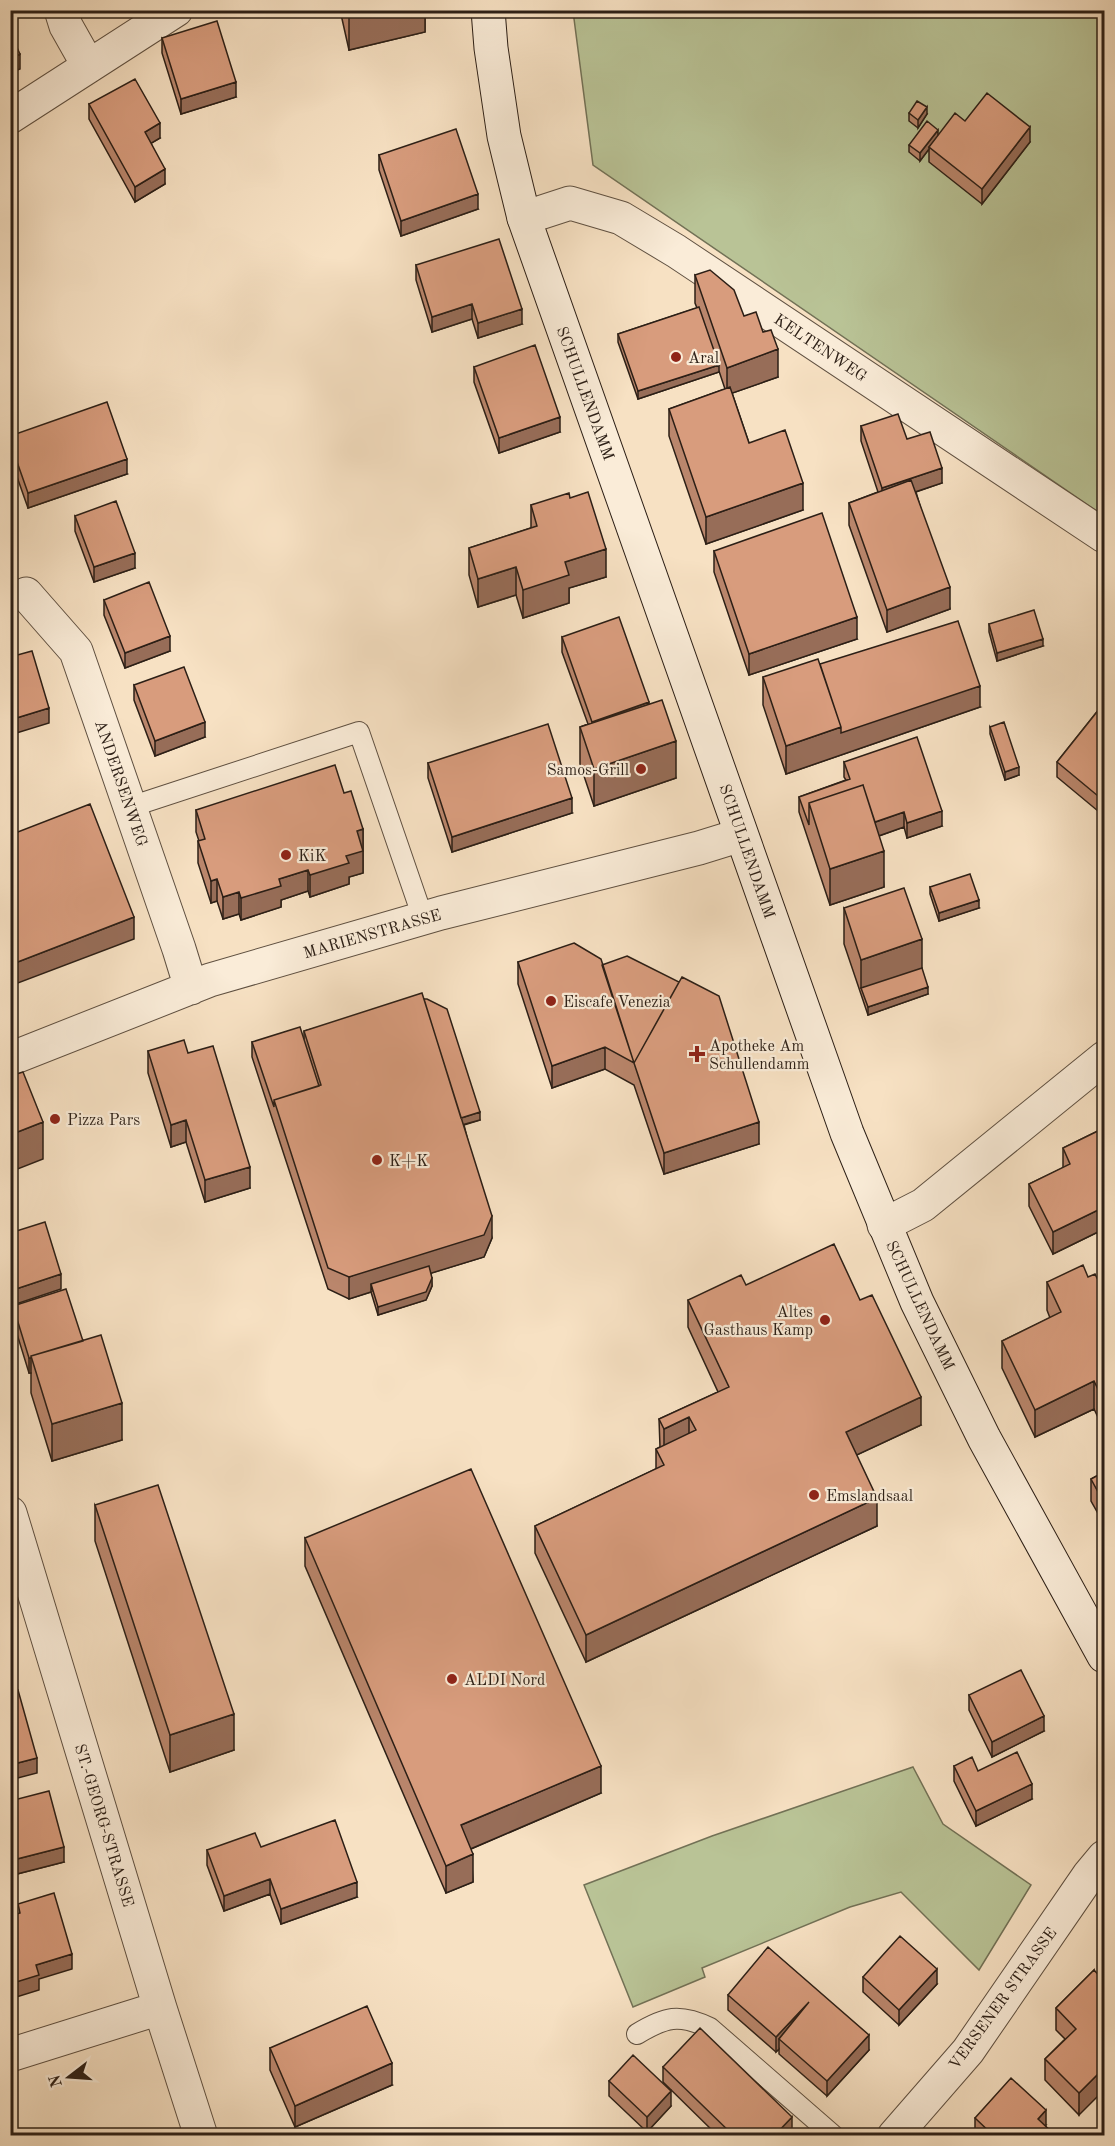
<svg xmlns="http://www.w3.org/2000/svg" width="1115" height="2146" viewBox="0 0 1115 2146" font-family="'Old Standard TT',serif">
	<rect width="100%" height="100%" fill="#f7e1c3"/>
	<filter id="stains"><feTurbulence type="fractalNoise" baseFrequency=".00333" numOctaves="4"/><feColorMatrix values="0 0 0 0 .2 0 0 0 0 .09 0 0 0 0 .02 0 0 0 .5 -.17"/></filter>
	<radialGradient id="worn" r=".72"><stop offset=".6" stop-color="#630" stop-opacity="0"/><stop offset="1" stop-color="#630" stop-opacity=".3"/></radialGradient>
	<path fill="#b9c396" stroke="#727156" stroke-width="1.5" d="M 573,11 L 1104,11 L 1104,516 L 593,165 Z
		M 913,1767 L 943,1824 L 1031,1885 L 979,1970 L 901,1892 L 850,1907 L 702,1968 L 705,1977 L 633,2007 L 584,1885 L 712,1836 Z"/>
	<g fill="none" stroke-linecap="round" stroke-linejoin="round">
		<defs>
			<path id="service" d="M 130,807 L 359,732 L 423,918
				M 637,2034 C 665,2017 679,2013 710,2028 L 834,2136"/>
			<path id="minor" d="M 61,10 L 66,26 L 88,65
				M 10,117 L 176,10
				M 524,218 L 570,203 L 621,218 L 676,251 L 1104,536
				M 26,594 L 76,651 L 179,949 L 191,988
				M 10,1059 L 210,980 L 441,913 L 699,848 L 741,835
				M 884,1225 L 923,1205 L 1104,1058
				M 10,1513 L 160,2008 L 201,2136
				M 10,2055 L 160,2008"/>
			<path id="tertiary" d="M 894,2136 L 968,2051 L 1089,1875 L 1104,1857"/>
			<path id="secondary" d="M 488,10 L 491,48 L 504,136 L 524,218 L 847,1133 L 917,1302 L 984,1438 L 1104,1656"/>
		</defs>
		<use href="#service" stroke="#5f5041" stroke-width="22"/>
		<use href="#minor" stroke="#5f5041" stroke-width="35"/>
		<use href="#tertiary" stroke="#5f5041" stroke-width="35"/>
		<use href="#secondary" stroke="#2c1f16" stroke-width="35"/>
		<use href="#service" stroke="#faecd8" stroke-width="20"/>
		<use href="#minor" stroke="#faecd8" stroke-width="33"/>
		<use href="#tertiary" stroke="#faecd8" stroke-width="33"/>
		<use href="#secondary" stroke="#faecd8" stroke-width="33"/>
	</g>
	<path fill="#ba866c" stroke="#2c1f16" stroke-width="1.5" d="M 340,10 L 425,10 L 425,32 L 349,50 Z
		M 162,38 L 236,97 L 181,114 L 162,53 Z
		M 89,104 L 160,138 L 151,143 L 165,184 L 135,202 L 89,119 Z
		M 909,113 L 927,114 L 918,128 L 909,121 Z
		M 965,121 L 1030,142 L 982,204 L 929,162 L 929,149 L 920,161 L 909,152 L 909,145 L 938,135 Z
		M 379,155 L 478,209 L 401,236 L 379,170 Z
		M 416,265 L 522,324 L 478,338 L 472,319 L 432,332 L 416,280 Z
		M 695,275 L 744,316 L 778,377 L 732,393 L 749,443 L 803,510 L 706,544 L 669,436 L 669,409 L 725,389 L 719,371 L 719,372 L 638,399 L 618,342 L 618,334 L 697,308 L 695,303 Z
		M 474,367 L 560,432 L 499,453 L 474,382 Z
		M 861,426 L 907,439 L 942,483 L 916,492 L 950,609 L 887,632 L 849,525 L 849,503 L 878,492 L 861,441 Z
		M 10,436 L 127,474 L 28,508 L 10,457 Z
		M 570,498 L 606,577 L 569,588 L 569,603 L 523,618 L 516,595 L 478,607 L 469,575 L 469,548 L 531,528 L 531,505 Z
		M 75,516 L 135,568 L 94,582 L 75,531 Z
		M 714,551 L 857,639 L 749,675 L 714,572 Z
		M 104,600 L 170,651 L 125,668 L 104,615 Z
		M 989,624 L 1043,646 L 997,661 L 989,632 Z
		M 562,637 L 649,704 L 676,778 L 594,806 L 580,764 L 580,727 L 588,724 L 562,652 Z
		M 820,664 L 980,707 L 786,774 L 763,705 L 763,677 Z
		M 134,685 L 205,737 L 155,756 L 134,700 Z
		M 1104,703 L 1104,816 L 1057,777 L 1057,762 Z
		M 990,727 L 1019,775 L 1005,780 L 990,734 Z
		M 844,762 L 942,826 L 907,838 L 904,827 L 879,836 L 884,887 L 830,905 L 799,812 L 799,797 L 846,780 L 844,777 Z
		M 428,763 L 572,813 L 452,852 L 428,778 Z
		M 344,793 L 363,829 L 363,873 L 349,877 L 349,884 L 310,897 L 308,891 L 281,900 L 281,907 L 241,920 L 239,914 L 223,919 L 217,901 L 211,903 L 198,863 L 198,841 L 199,841 L 196,832 L 196,810 Z
		M 930,887 L 979,908 L 939,921 L 930,894 Z
		M 844,908 L 928,994 L 868,1015 L 844,944 Z
		M 518,962 L 602,965 L 759,1144 L 664,1174 L 634,1085 L 605,1069 L 552,1088 L 518,984 Z
		M 424,999 L 480,1120 L 464,1125 L 492,1238 L 484,1257 L 431,1273 L 432,1286 L 426,1300 L 378,1315 L 371,1292 L 349,1299 L 328,1289 L 252,1057 L 252,1042 L 304,1039 L 304,1031 Z
		M 148,1051 L 188,1053 L 250,1188 L 205,1202 L 186,1142 L 171,1147 L 148,1073 Z
		M 1104,1128 L 1104,1245 L 1098,1232 L 1053,1254 L 1029,1206 L 1029,1184 L 1063,1168 L 1063,1148 Z
		M 1088,1277 L 1104,1293 L 1104,1430 L 1094,1409 L 1035,1437 L 1002,1368 L 1002,1341 L 1050,1318 L 1047,1310 L 1047,1282 Z
		M 746,1285 L 921,1425 L 856,1455 L 877,1526 L 586,1662 L 535,1553 L 535,1526 L 656,1469 L 656,1449 L 660,1447 L 659,1419 L 718,1392 L 688,1327 L 688,1300 Z
		M 13,1306 L 83,1341 L 122,1440 L 52,1461 L 31,1393 L 31,1373 L 29,1373 L 13,1321 Z
		M 1104,1472 L 1104,1524 L 1091,1501 L 1091,1479 Z
		M 95,1505 L 234,1750 L 170,1772 L 95,1541 Z
		M 305,1538 L 601,1793 L 471,1849 L 473,1882 L 446,1893 L 305,1566 Z
		M 969,1695 L 1044,1731 L 992,1757 L 969,1710 Z
		M 954,1766 L 978,1771 L 1032,1799 L 976,1826 L 954,1781 Z
		M 10,1801 L 64,1862 L 13,1875 L 10,1864 Z
		M 261,1847 L 357,1897 L 281,1924 L 270,1894 L 224,1911 L 207,1865 L 207,1850 Z
		M 1094,1970 L 1079,2115 L 1045,2080 L 1045,2059 L 1065,2039 L 1056,2030 L 1056,2008 Z
		M 863,1977 L 937,1984 L 899,2025 L 863,1992 Z
		M 728,1995 L 869,2050 L 827,2096 L 779,2054 L 779,2049 L 776,2052 L 728,2010 Z
		M 270,2048 L 392,2085 L 295,2127 L 270,2070 Z
		M 663,2067 L 792,2132 L 789,2136 L 718,2136 L 663,2082 Z
		M 609,2081 L 671,2106 L 647,2132 L 609,2096 Z
		M 975,2118 L 1046,2125 L 1045,2126 L 1056,2136 L 978,2136 L 975,2133 Z"/>
	<path fill="#976d58" stroke="#2c1f16" stroke-width="1.5" d="M 362,10 L 425,10 L 425,32 L 349,50 L 349,14 Z
		M 20,54 L 20,69 L 10,73 L 10,58 Z
		M 236,82 L 236,97 L 181,114 L 181,99 Z
		M 927,107 L 927,114 L 918,128 L 918,120 Z
		M 160,123 L 160,138 L 145,147 L 145,132 Z
		M 1030,127 L 1030,142 L 982,204 L 982,189 Z
		M 938,130 L 938,137 L 929,147 L 929,149 L 920,161 L 920,153 Z
		M 165,169 L 165,184 L 135,202 L 135,187 Z
		M 478,194 L 478,209 L 401,236 L 401,221 Z
		M 472,304 L 472,319 L 432,332 L 432,317 Z
		M 522,309 L 522,324 L 478,338 L 478,323 Z
		M 778,349 L 778,377 L 727,395 L 727,368 Z
		M 719,365 L 719,372 L 638,399 L 638,391 Z
		M 560,417 L 560,432 L 499,453 L 499,438 Z
		M 127,459 L 127,474 L 28,508 L 28,493 Z
		M 942,468 L 942,483 L 882,503 L 882,488 Z
		M 803,483 L 803,510 L 706,544 L 706,517 Z
		M 606,549 L 606,577 L 569,588 L 569,603 L 523,618 L 523,590 L 565,562 Z
		M 135,553 L 135,568 L 94,582 L 94,567 Z
		M 516,567 L 516,595 L 478,607 L 478,579 Z
		M 950,587 L 950,609 L 887,632 L 887,610 Z
		M 857,617 L 857,639 L 749,675 L 749,654 Z
		M 170,636 L 170,651 L 125,668 L 125,653 Z
		M 1043,639 L 1043,646 L 997,661 L 997,653 Z
		M 980,686 L 980,707 L 786,774 L 786,746 L 841,727 Z
		M 649,702 L 649,717 L 592,737 L 592,722 Z
		M 49,708 L 49,723 L 10,735 L 10,720 Z
		M 205,722 L 205,737 L 155,756 L 155,741 Z
		M 676,741 L 676,778 L 594,806 L 594,769 Z
		M 1019,767 L 1019,775 L 1005,780 L 1005,772 Z
		M 572,798 L 572,813 L 452,852 L 452,837 Z
		M 942,811 L 942,826 L 907,838 L 907,823 Z
		M 904,812 L 904,827 L 870,839 L 870,824 Z
		M 363,829 L 363,873 L 349,877 L 349,884 L 310,897 L 310,875 L 346,856 L 357,831 Z
		M 884,851 L 884,887 L 830,905 L 830,869 Z
		M 308,870 L 308,891 L 281,900 L 281,907 L 241,920 L 241,898 L 279,879 Z
		M 217,879 L 217,901 L 211,903 L 211,881 Z
		M 239,892 L 239,914 L 223,919 L 223,897 Z
		M 979,900 L 979,908 L 939,921 L 939,913 Z
		M 134,917 L 134,939 L 10,986 L 10,965 Z
		M 922,939 L 922,976 L 861,988 L 861,960 Z
		M 928,987 L 928,994 L 868,1015 L 868,1007 Z
		M 605,1047 L 605,1069 L 552,1088 L 552,1066 Z
		M 480,1112 L 480,1120 L 458,1126 L 458,1119 Z
		M 186,1120 L 186,1142 L 171,1147 L 171,1125 Z
		M 43,1122 L 43,1159 L 10,1172 L 10,1135 Z
		M 759,1122 L 759,1144 L 664,1174 L 664,1153 Z
		M 250,1167 L 250,1188 L 205,1202 L 205,1180 Z
		M 1098,1210 L 1098,1232 L 1053,1254 L 1053,1232 Z
		M 492,1216 L 492,1238 L 484,1257 L 373,1291 L 371,1284 L 371,1292 L 349,1299 L 349,1277 Z
		M 61,1274 L 61,1289 L 10,1306 L 10,1291 Z
		M 432,1278 L 432,1286 L 426,1300 L 378,1315 L 378,1307 Z
		M 29,1358 L 31,1358 L 31,1373 L 29,1373 Z
		M 1094,1381 L 1094,1409 L 1035,1437 L 1035,1410 Z
		M 921,1397 L 921,1425 L 846,1460 L 846,1432 Z
		M 122,1403 L 122,1440 L 52,1461 L 52,1424 Z
		M 689,1417 L 689,1445 L 664,1456 L 664,1429 Z
		M 877,1498 L 877,1526 L 586,1662 L 586,1635 Z
		M 234,1714 L 234,1750 L 170,1772 L 170,1735 Z
		M 1044,1716 L 1044,1731 L 992,1757 L 992,1742 Z
		M 37,1758 L 37,1773 L 10,1780 L 10,1765 Z
		M 601,1766 L 601,1793 L 461,1853 L 461,1825 Z
		M 1032,1784 L 1032,1799 L 976,1826 L 976,1811 Z
		M 64,1847 L 64,1862 L 13,1875 L 13,1860 Z
		M 473,1854 L 473,1882 L 446,1893 L 446,1866 Z
		M 270,1879 L 270,1894 L 224,1911 L 224,1896 Z
		M 357,1882 L 357,1897 L 281,1924 L 281,1909 Z
		M 72,1954 L 72,1969 L 39,1979 L 39,1990 L 10,1999 L 10,1984 L 36,1965 Z
		M 937,1969 L 937,1984 L 899,2025 L 899,2010 Z
		M 809,2002 L 779,2039 L 779,2049 L 776,2052 L 776,2037 Z
		M 869,2035 L 869,2050 L 827,2096 L 827,2081 Z
		M 392,2063 L 392,2085 L 295,2127 L 295,2106 Z
		M 1104,2068 L 1104,2090 L 1079,2115 L 1079,2093 Z
		M 671,2091 L 671,2106 L 647,2132 L 647,2117 Z
		M 1046,2110 L 1046,2125 L 1038,2134 L 1038,2119 Z
		M 792,2117 L 792,2132 L 789,2136 L 774,2136 Z"/>
	<path fill="#d89c7d" stroke="#2c1f16" stroke-width="1.5" d="M 348,10 L 362,10 L 349,14 Z
		M 217,21 L 236,82 L 181,99 L 162,38 Z
		M 10,32 L 20,54 L 10,58 Z
		M 135,79 L 160,123 L 145,132 L 165,169 L 135,187 L 89,104 Z
		M 987,93 L 1030,127 L 982,189 L 929,147 L 955,113 L 965,121 Z
		M 917,101 L 927,107 L 918,120 L 909,113 Z
		M 927,121 L 938,130 L 920,153 L 909,145 Z
		M 456,129 L 478,194 L 401,221 L 379,155 Z
		M 499,239 L 522,309 L 478,323 L 472,304 L 432,317 L 416,265 Z
		M 710,270 L 734,290 L 744,316 L 756,312 L 763,332 L 771,330 L 778,349 L 727,368 L 695,275 Z
		M 699,307 L 719,365 L 638,391 L 618,334 Z
		M 535,345 L 560,417 L 499,438 L 474,367 Z
		M 730,387 L 749,443 L 785,430 L 803,483 L 706,517 L 669,409 Z
		M 107,402 L 127,459 L 28,493 L 10,442 L 10,436 Z
		M 898,414 L 907,439 L 930,432 L 942,468 L 882,488 L 861,426 Z
		M 911,480 L 950,587 L 887,610 L 849,503 Z
		M 588,492 L 606,549 L 565,562 L 569,575 L 523,590 L 516,567 L 478,579 L 469,548 L 537,526 L 531,505 L 569,493 L 570,498 Z
		M 116,501 L 135,553 L 94,567 L 75,516 Z
		M 822,513 L 857,617 L 749,654 L 714,551 Z
		M 149,582 L 170,636 L 125,653 L 104,600 Z
		M 1034,610 L 1043,639 L 997,653 L 989,624 Z
		M 619,617 L 649,702 L 592,722 L 562,637 Z
		M 958,621 L 980,686 L 841,733 L 841,727 L 820,664 Z
		M 32,651 L 49,708 L 10,720 L 10,657 Z
		M 818,659 L 841,727 L 786,746 L 763,677 Z
		M 184,667 L 205,722 L 155,741 L 134,685 Z
		M 662,700 L 676,741 L 594,769 L 580,727 Z
		M 1104,703 L 1104,801 L 1057,762 Z
		M 1004,722 L 1019,767 L 1005,772 L 990,727 Z
		M 548,724 L 572,798 L 452,837 L 428,763 Z
		M 917,737 L 942,811 L 907,823 L 904,812 L 875,822 L 863,785 L 809,803 L 809,825 L 799,797 L 850,779 L 844,762 Z
		M 335,765 L 344,793 L 351,791 L 363,829 L 357,831 L 363,851 L 346,856 L 349,863 L 310,875 L 308,870 L 279,879 L 281,886 L 241,898 L 239,892 L 223,897 L 217,879 L 211,881 L 198,841 L 205,839 L 196,810 Z
		M 863,785 L 884,851 L 830,869 L 809,803 Z
		M 90,804 L 134,917 L 10,965 L 10,835 Z
		M 970,874 L 979,900 L 939,913 L 930,887 Z
		M 904,888 L 922,939 L 861,960 L 844,908 Z
		M 574,943 L 601,959 L 634,1063 L 605,1047 L 552,1066 L 518,962 Z
		M 627,956 L 679,982 L 634,1063 L 602,965 Z
		M 922,968 L 928,987 L 868,1007 L 861,988 Z
		M 682,977 L 719,996 L 759,1122 L 664,1153 L 634,1063 Z
		M 422,993 L 492,1216 L 484,1235 L 349,1277 L 328,1268 L 274,1100 L 321,1085 L 304,1031 Z
		M 424,999 L 427,999 L 447,1009 L 480,1112 L 461,1118 Z
		M 300,1027 L 319,1086 L 274,1100 L 274,1107 L 252,1042 Z
		M 184,1040 L 188,1053 L 213,1046 L 250,1167 L 205,1180 L 186,1120 L 171,1125 L 148,1051 Z
		M 23,1072 L 43,1122 L 10,1135 L 10,1076 Z
		M 1104,1128 L 1104,1224 L 1098,1210 L 1053,1232 L 1029,1184 L 1070,1164 L 1063,1148 Z
		M 45,1222 L 61,1274 L 10,1291 L 10,1233 Z
		M 834,1244 L 860,1300 L 872,1295 L 921,1397 L 846,1432 L 877,1498 L 586,1635 L 535,1526 L 664,1465 L 656,1449 L 696,1430 L 689,1417 L 664,1429 L 659,1419 L 729,1387 L 688,1300 L 741,1275 L 746,1285 Z
		M 1083,1265 L 1088,1277 L 1095,1274 L 1104,1293 L 1104,1402 L 1094,1381 L 1035,1410 L 1002,1341 L 1061,1312 L 1047,1282 Z
		M 429,1266 L 432,1278 L 426,1292 L 378,1307 L 371,1284 Z
		M 66,1289 L 83,1341 L 31,1356 L 31,1358 L 29,1358 L 13,1306 Z
		M 101,1335 L 122,1403 L 52,1424 L 31,1356 Z
		M 471,1469 L 601,1766 L 461,1825 L 473,1854 L 446,1866 L 305,1538 Z
		M 1104,1472 L 1104,1503 L 1091,1479 Z
		M 158,1485 L 234,1714 L 170,1735 L 95,1505 Z
		M 1021,1670 L 1044,1716 L 992,1742 L 969,1695 Z
		M 18,1690 L 37,1758 L 10,1765 L 10,1692 Z
		M 1017,1752 L 1032,1784 L 976,1811 L 954,1766 L 972,1757 L 978,1771 Z
		M 49,1791 L 64,1847 L 13,1860 L 10,1849 L 10,1801 Z
		M 335,1820 L 357,1882 L 281,1909 L 270,1879 L 224,1896 L 207,1850 L 255,1833 L 261,1847 Z
		M 54,1893 L 72,1954 L 36,1965 L 39,1975 L 10,1984 L 10,1916 L 20,1913 L 18,1904 Z
		M 900,1936 L 937,1969 L 899,2010 L 863,1977 Z
		M 768,1947 L 869,2035 L 827,2081 L 779,2039 L 809,2002 L 776,2037 L 728,1995 Z
		M 1094,1970 L 1104,1981 L 1104,2068 L 1079,2093 L 1045,2059 L 1076,2029 L 1056,2008 Z
		M 367,2006 L 392,2063 L 295,2106 L 270,2048 Z
		M 700,2028 L 792,2117 L 774,2136 L 734,2136 L 663,2067 Z
		M 633,2055 L 671,2091 L 647,2117 L 609,2081 Z
		M 1011,2078 L 1046,2110 L 1038,2119 L 1056,2136 L 994,2136 L 975,2118 Z"/>
	<g fill="#8f2418" stroke="#faecd8" stroke-width="2">
		<circle cx="676" cy="357" r="6"/>
		<circle cx="641" cy="769" r="6"/>
		<circle cx="286" cy="855" r="6"/>
		<circle cx="551" cy="1001" r="6"/>
		<path d="M694 1045h6v6h6v6h-6v6h-6v-6h-6v-6h6z"/>
		<circle cx="55" cy="1119" r="6"/>
		<circle cx="377" cy="1160" r="6"/>
		<circle cx="825" cy="1320" r="6"/>
		<circle cx="814" cy="1495" r="6"/>
		<circle cx="452" cy="1679" r="6"/>
	</g>
	<g text-anchor="middle" stroke-width="4.5" stroke-linejoin="round" paint-order="stroke">
		<g font-size="16" fill="#2c1f16" stroke="#faecd8">
			<text transform="translate(821 347) rotate(34)" y="6">KELTENWEG</text>
			<text transform="translate(586 393) rotate(70)" y="6">SCHULLENDAMM</text>
			<text transform="translate(122 783) rotate(71)" y="6">ANDERSENWEG</text>
			<text transform="translate(748 851) rotate(71)" y="6">SCHULLENDAMM</text>
			<text transform="translate(372 933) rotate(-16)" y="6">MARIENSTRASSE</text>
			<text transform="translate(921 1305) rotate(65)" y="6">SCHULLENDAMM</text>
			<text transform="translate(105 1825) rotate(73)" y="6">ST.-GEORG-STRASSE</text>
			<text transform="translate(1002 1998) rotate(-54)" y="6">VERSENER STRASSE</text>
		</g>
		<g font-size="16" fill="#2c1f16" stroke="#faecd8" text-anchor="start">
			<text x="688" y="363">Aral</text>
			<text x="629" y="775" text-anchor="end">Samos-Grill</text>
			<text x="298" y="861">KiK</text>
			<text x="563" y="1007">Eiscafe Venezia</text>
			<text x="709" y="1051">Apotheke Am<tspan x="709" dy="18">Schullendamm</tspan></text>
			<text x="67" y="1125">Pizza Pars</text>
			<text x="389" y="1166">K+K</text>
			<text x="813" y="1317" text-anchor="end">Altes<tspan x="813" dy="18">Gasthaus Kamp</tspan></text>
			<text x="826" y="1501">Emslandsaal</text>
			<text x="464" y="1685">ALDI Nord</text>
		</g>
	</g>
	<rect width="1115" height="2146" fill="none" stroke="#f7e1c3" stroke-width="36"/>
	<rect x="12" y="12" width="1091" height="2122" fill="none" stroke="#2c1f16" stroke-width="3"/>
	<rect x="18" y="18" width="1079" height="2110" fill="none" stroke="#2c1f16" stroke-width="1.5"/>
	<g transform="translate(69 2077) rotate(253)" stroke="#faecd8" stroke-width="4.5" paint-order="stroke">
	<path d="M0-4.5L10 22L0 15L-10 22Z" fill="#2c1f16"/>
	<text y="-9" font-size="16" font-weight="bold" text-anchor="middle" fill="#2c1f16">N</text>
	</g>
	<rect width="100%" height="100%" filter="url(#stains)"/>
	<rect width="100%" height="100%" fill="url(#worn)"/>
</svg>
